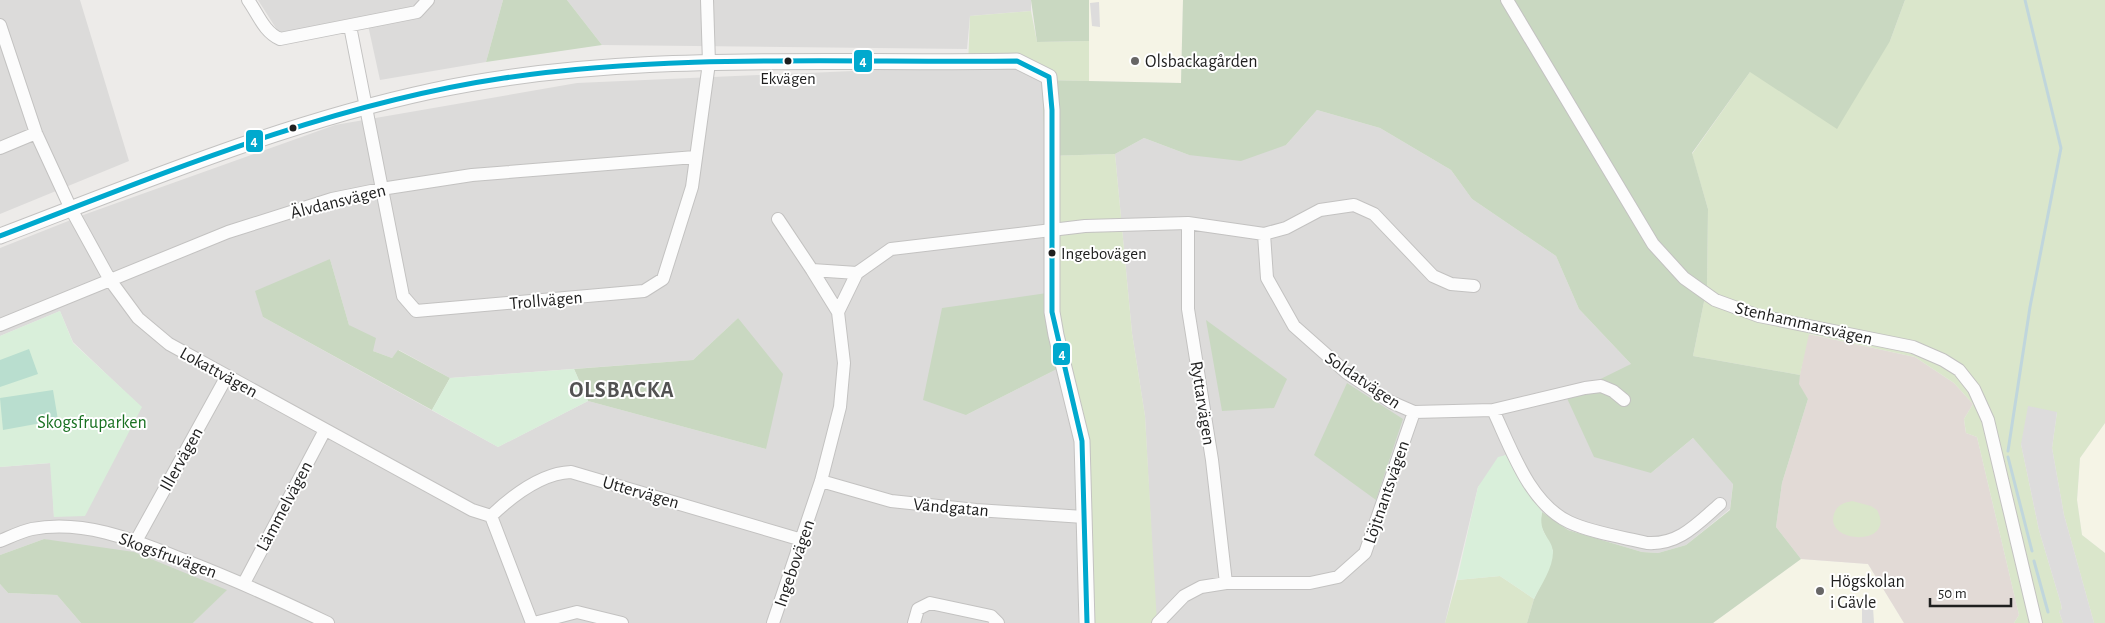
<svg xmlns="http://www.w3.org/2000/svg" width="2105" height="623" viewBox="0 0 2105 623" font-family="'Alegreya Sans',sans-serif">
	<rect width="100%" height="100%" fill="#edebe9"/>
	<path fill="#dcdbda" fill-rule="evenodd" d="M 0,0 L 80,0 L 129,161 L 0,214 Z
		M 258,0 L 503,0 L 486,62 L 380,80 L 366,16 L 279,33 Z
		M 567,0 L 1031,0 L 1031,11 L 970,16 L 967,49 L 602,45 Z
		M 968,66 L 1018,66 L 1042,80 L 1054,292 L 966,415 L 1061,367 L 1083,447 L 1078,623 L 193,623 L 226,590 L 44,539 L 0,555 L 0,467 L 51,463 L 54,517 L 141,407 L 73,342 L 60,311 L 0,336 L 0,248 L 86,214 L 335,125 L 577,83 ZM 330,259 L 349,325 L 373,351 L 392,358 L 399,350 L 450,378 L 693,360 L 738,318 L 766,449 L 588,401 L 498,447 L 263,317 Z
		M 1317,110 L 1380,128 L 1451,170 L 1472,199 L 1556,256 L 1579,309 L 1631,364 L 1651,473 L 1693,438 L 1733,483 L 1730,509 L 1686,545 L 1658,553 L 1642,552 L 1568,530 L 1554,521 L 1542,512 L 1505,455 L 1478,487 L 1445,623 L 1156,623 L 1145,416 L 1132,333 L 1115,154 L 1144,138 L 1189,155 L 1286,145 Z
		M 0,584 L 8,593 L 57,595 L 81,623 L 0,623 Z"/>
	<path fill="#f5f4e6" d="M 1089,0 L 1183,0 L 1181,83 L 1089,81 Z
		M 2105,423 L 2105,553 L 2082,535 L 2077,500 L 2080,458 Z
		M 1801,559 L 1868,564 L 1904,623 L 1713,623 Z"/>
	<path fill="#e2dad6" d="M 1808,334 L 1915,357 L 1954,383 L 1973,404 L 1964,419 L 1965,427 L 1966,433 L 1977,437 L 2019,615 L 2014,623 L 1904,623 L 1868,564 L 1801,559 L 1776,527 L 1782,483 L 1808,399 L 1798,384 Z"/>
	<path fill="#dae6cb" d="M 1905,0 L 2105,0 L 2105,423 L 2080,458 L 2077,500 L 2082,535 L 2105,553 L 2105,623 L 2094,623 L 2064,515 L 2052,448 L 2057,412 L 2021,444 L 2039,530 L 2061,604 L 2062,610 L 2059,611 L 2063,623 L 2014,623 L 2019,615 L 1977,437 L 1966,433 L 1964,419 L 1973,404 L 1954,383 L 1915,357 L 1809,334 L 1800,375 L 1693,356 L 1707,287 L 1708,209 L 1692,154 L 1750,72 L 1890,41 Z
		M 1031,11 L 1037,42 L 1089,41 L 1089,81 L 1042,80 L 1018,66 L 968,66 L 970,16 Z
		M 1115,154 L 1132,333 L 1145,416 L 1157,623 L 1079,623 L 1082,441 L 1056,335 L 1045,156 Z
		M 1852,501 L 1871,506 L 1877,510 C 1897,547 1824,544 1834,514 C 1837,505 1843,503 1852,501 Z
		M 1500,576 L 1534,599 L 1527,623 L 1445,623 L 1457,580 Z"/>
	<path fill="#c9d8c1" d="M 503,0 L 567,0 L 602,45 L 486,62 Z
		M 1031,0 L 1089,0 L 1089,41 L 1037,42 Z
		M 1183,0 L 1905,0 L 1890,41 L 1837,129 L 1750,72 L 1692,153 L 1708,209 L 1707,287 L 1693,356 L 1800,375 L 1799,384 L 1808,399 L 1782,483 L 1776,527 L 1801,559 L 1713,623 L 1527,623 L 1534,599 L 1548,570 L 1553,551 L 1540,524 L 1542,512 L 1568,530 L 1642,552 L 1658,553 L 1686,545 L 1730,510 L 1733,484 L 1693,438 L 1651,473 L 1594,457 L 1566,396 L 1631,364 L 1579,309 L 1556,256 L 1472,199 L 1451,170 L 1380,128 L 1317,110 L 1286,145 L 1241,161 L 1189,155 L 1144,138 L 1115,154 L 1045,156 L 1042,80 L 1181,83 Z
		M 330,259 L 349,325 L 376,338 L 373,351 L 392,358 L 398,350 L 450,378 L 432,410 L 263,317 L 255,291 Z
		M 1054,292 L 1061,367 L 966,415 L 923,400 L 942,308 Z
		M 738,318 L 783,374 L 766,449 L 588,401 L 574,369 L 693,360 Z
		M 1206,320 L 1287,379 L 1274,408 L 1222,411 Z
		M 1347,383 L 1403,419 L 1376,500 L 1314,455 Z
		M 44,539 L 134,552 L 227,590 L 193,623 L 81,623 L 57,595 L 8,593 L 0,584 L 0,555 Z"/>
	<path fill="#d9efda" d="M 60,311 L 73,343 L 142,407 L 85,516 L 54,517 L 50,463 L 0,467 L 0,336 Z
		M 574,369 L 588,401 L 498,447 L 432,410 L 450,378 Z
		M 1506,455 L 1542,512 C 1538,535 1552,537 1553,552 C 1553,568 1541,585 1534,599 L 1500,576 L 1457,580 L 1478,487 L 1498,457 Z"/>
	<path fill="#b9decf" d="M 29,349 L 38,374 L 0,387 L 0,360 Z
		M 53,390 L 58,420 L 3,430 L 0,398 Z"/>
	<path fill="#dddcdc" d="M 1099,2 L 1100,27 L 1092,26 L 1090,3 Z
		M 2028,406 L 2057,412 L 2052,448 L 2064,515 L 2094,623 L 2063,623 L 2059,611 L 2062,609 L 2061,604 L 2039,530 L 2021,444 Z
		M 1873,607 L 1874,623 L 1862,623 L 1862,608 Z"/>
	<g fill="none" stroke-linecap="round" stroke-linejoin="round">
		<path stroke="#c0d6dc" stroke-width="3" d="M 2008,451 L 2030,307 L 2061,148 L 2025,0
			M 2008,457 L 2032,551
			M 2034,561 L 2048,612"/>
		<defs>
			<path id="minor" d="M 248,0 C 258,14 264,32 280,39 L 417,12 L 428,0
				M 1507,0 L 1653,244 L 1684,278 L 1715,300 L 1759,316 L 1913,347 L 1943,360 L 1959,370 L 1974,389 L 1988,420 L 2036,623
				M 0,25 L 36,133 L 71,209 L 110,280 L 138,318 L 169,344 L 472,510 L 491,516 L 532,623
				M 350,26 L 403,296 L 416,311 L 644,291 L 663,279 L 692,187 L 709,63 L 707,0
				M 0,148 L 36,133
				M 778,219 L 812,270
				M 1188,223 L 1188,309 L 1212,460 L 1226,583
				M 1264,234 L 1267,278 L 1294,326 L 1347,373 L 1391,402 L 1414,412 L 1493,410 L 1585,388 L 1601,386 L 1613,391 L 1624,400
				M 838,312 L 812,270 L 857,273
				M 0,325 L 228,232 L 332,199 L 381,189 L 472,175 L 695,157
				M 1493,410 C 1511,448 1529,503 1569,522 C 1593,533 1622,537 1647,543 C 1679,545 1697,524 1720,504
				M 821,481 L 891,501 L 976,510 L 1084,517
				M 491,516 C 512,496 542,473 571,472 L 802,540
				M 0,541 C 10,537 22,531 32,529 C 85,519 136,541 184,560 C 233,579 280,600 328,623
				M 136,541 L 227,376
				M 244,583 L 325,430
				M 534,623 L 577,612 L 622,623
				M 773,623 L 821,481 L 840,407 L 844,363 L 838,312 L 857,273 L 891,249 L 1085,226 L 1188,223 L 1264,234 L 1286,228 L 1320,210 L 1354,205 L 1374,214 L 1433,276 L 1451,284 L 1474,286
				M 914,623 L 918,609 L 930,603 L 991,616 L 998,623
				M 1158,623 L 1184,596 L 1201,587 L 1226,583 L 1310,583 L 1338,577 L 1365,553 L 1414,412"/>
			<path id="tertiary" d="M 0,236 C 142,182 283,123 432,91 C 624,50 823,65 1017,61 L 1049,77 L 1052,110 L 1052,312 L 1056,335 L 1082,441 L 1087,623"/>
		</defs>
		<use href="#minor" stroke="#c3c2c1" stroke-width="14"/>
		<use href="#tertiary" stroke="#c3c2c1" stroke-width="17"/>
		<use href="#minor" stroke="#fcfcfc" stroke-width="12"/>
		<use href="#tertiary" stroke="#fcfcfc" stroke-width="15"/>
		<defs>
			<path id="bus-1" d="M 0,236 C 164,173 329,104 504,78 C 673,53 847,63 1017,61 L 1049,77 L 1052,110 L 1052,312 L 1082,441 L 1087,623"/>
		</defs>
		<use href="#bus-1" stroke="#fff" stroke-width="9"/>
		<use href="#bus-1" stroke="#00a9ce" stroke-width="5"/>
	</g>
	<g fill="#1f1f1f" stroke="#fff" stroke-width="2">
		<circle cx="788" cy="61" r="4.5"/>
		<circle cx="293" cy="128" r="4.5"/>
		<circle cx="1052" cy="253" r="4.5"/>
	</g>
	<g fill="#676666" stroke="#fff" stroke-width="2">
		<circle cx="1135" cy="61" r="5"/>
		<circle cx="1820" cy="591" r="5"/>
	</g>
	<g text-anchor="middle" stroke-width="4" stroke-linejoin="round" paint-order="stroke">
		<g font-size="17" fill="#1f1f1f" stroke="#fff">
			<text x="788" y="84">Ekvägen</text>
			<text x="1061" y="259" text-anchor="start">Ingebovägen</text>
		</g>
		<g font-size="18" fill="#1f1f1f" stroke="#fff" text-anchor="start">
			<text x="1145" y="67">Olsbackagården</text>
			<text x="1830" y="587">Högskolan<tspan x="1830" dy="21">i Gävle</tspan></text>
		</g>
		<g font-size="18" fill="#1f1f1f" stroke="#fff">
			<text transform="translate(338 201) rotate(-14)" y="6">Älvdansvägen</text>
			<text transform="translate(546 300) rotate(-5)" y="6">Trollvägen</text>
			<text transform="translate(1804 323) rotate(13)" y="6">Stenhammarsvägen</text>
			<text transform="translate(219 372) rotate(29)" y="6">Lokattvägen</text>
			<text transform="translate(1363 380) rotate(34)" y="6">Soldatvägen</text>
			<text transform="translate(1203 403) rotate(81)" y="6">Ryttarvägen</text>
			<text transform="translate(181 459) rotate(-61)" y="6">Illervägen</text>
			<text transform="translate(641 492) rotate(16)" y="6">Uttervägen</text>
			<text transform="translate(1386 492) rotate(-71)" y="6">Löjtnantsvägen</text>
			<text transform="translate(284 506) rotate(-62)" y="6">Lämmelvägen</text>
			<text transform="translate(951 507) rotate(5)" y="6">Vändgatan</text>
			<text transform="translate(168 555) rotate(20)" y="6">Skogsfruvägen</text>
			<text transform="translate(794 563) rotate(-71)" y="6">Ingebovägen</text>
		</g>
		<g font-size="18" fill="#197121" stroke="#fff">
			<text x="92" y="428">Skogsfruparken</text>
		</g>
		<g font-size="22" font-weight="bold" letter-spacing="1" fill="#525252" stroke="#fff">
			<text x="622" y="397">OLSBACKA</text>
		</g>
	</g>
	<g stroke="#fff" stroke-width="2">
		<rect x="853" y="49" width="20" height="24" rx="5" fill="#00a9ce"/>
		<rect x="245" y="129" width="19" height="24" rx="5" fill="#00a9ce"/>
		<rect x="1052" y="342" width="19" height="24" rx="5" fill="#00a9ce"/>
	</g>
	<g font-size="14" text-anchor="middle" font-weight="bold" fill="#fff">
		<text x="863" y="66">4</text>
		<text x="254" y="146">4</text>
		<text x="1062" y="359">4</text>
	</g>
	<path d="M1930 598v8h81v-8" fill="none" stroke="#1f1f1f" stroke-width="2.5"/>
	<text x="1938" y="598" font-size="15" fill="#1f1f1f" stroke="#ffffff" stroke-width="4" paint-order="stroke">50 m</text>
</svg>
